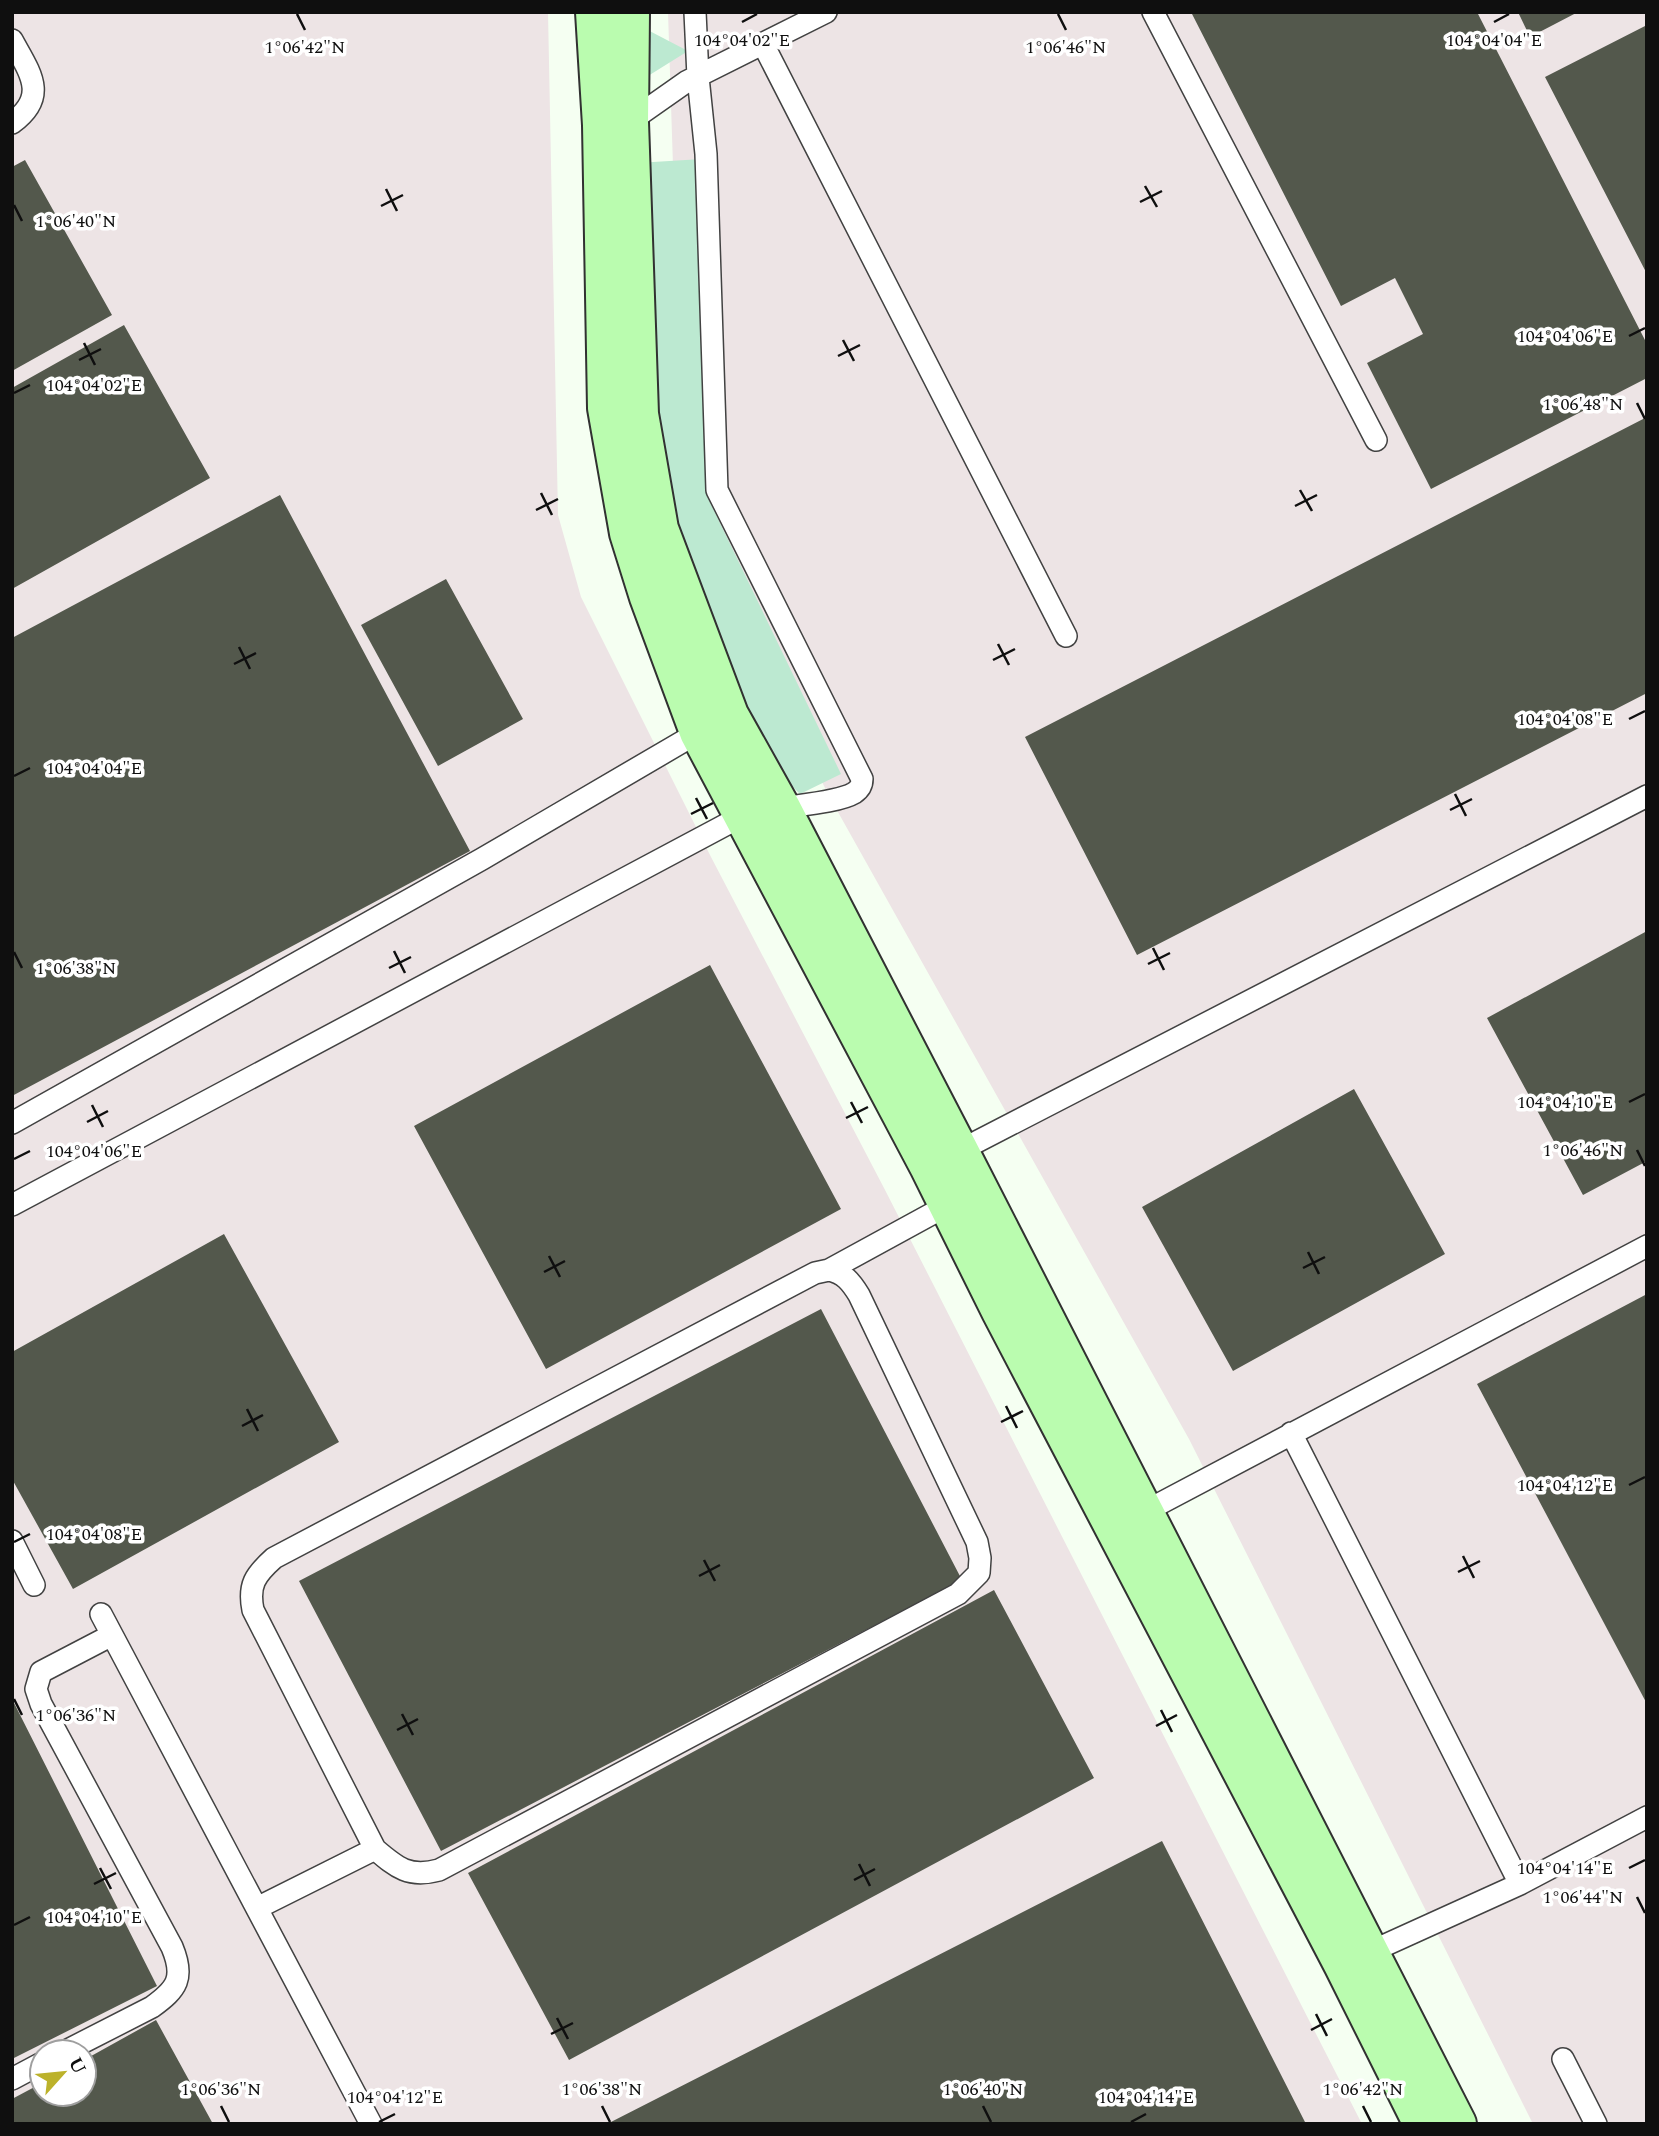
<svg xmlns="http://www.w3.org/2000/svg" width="1659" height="2136" viewBox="0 0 1659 2136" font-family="Spectral,serif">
	<rect width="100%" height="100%" fill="#f5fff2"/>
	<path fill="#ede4e5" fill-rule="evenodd" d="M 12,12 L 548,12 L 558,515 L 581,597 L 711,857 L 884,1188 L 1362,2124 L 12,2124 ZM 42,2052 L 84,2052 L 84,2094 L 42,2094 Z
		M 668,12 L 1647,12 L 1647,2124 L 1533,2124 L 1189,1439 L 829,796 L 700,537 L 681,412 Z"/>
	<path fill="#bce9d1" d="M 640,26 L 688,51 L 640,81 Z
		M 702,159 L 706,494 L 841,774 L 800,794 L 757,752 L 668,542 L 637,163 Z"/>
	<path fill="#53584c" d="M 1191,12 L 1477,12 L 1647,344 L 1647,378 L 1431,489 L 1367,363 L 1423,334 L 1395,278 L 1341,306 Z
		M 1518,12 L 1578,12 L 1530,37 Z
		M 1647,25 L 1647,274 L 1545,77 Z
		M 25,160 L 112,315 L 12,371 L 12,167 Z
		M 124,325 L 210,478 L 12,589 L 12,388 Z
		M 1647,417 L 1647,693 L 1137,955 L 1025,737 Z
		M 280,495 L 470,851 L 12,1096 L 12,638 Z
		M 446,579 L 523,719 L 438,766 L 361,625 Z
		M 1647,931 L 1647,1161 L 1583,1195 L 1487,1018 Z
		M 710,965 L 841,1209 L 546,1369 L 414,1126 Z
		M 1354,1089 L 1445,1254 L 1233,1371 L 1142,1207 Z
		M 224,1234 L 339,1442 L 73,1589 L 12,1479 L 12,1352 Z
		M 1647,1294 L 1647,1704 L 1477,1384 Z
		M 821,1309 L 962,1580 L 441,1851 L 299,1581 Z
		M 994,1590 L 1094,1778 L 569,2060 L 468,1873 Z
		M 12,1699 L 157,1986 L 12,2059 Z
		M 1162,1841 L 1306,2124 L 607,2124 Z
		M 156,2020 L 213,2124 L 12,2124 L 12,2099 L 42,2083 L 42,2094 L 84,2094 L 84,2060 Z"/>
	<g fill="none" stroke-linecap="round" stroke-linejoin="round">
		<defs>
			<path id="service" d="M 695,12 L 698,77 L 706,154 L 717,490 L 862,779 C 862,785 860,789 854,793 C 839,802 799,805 781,808
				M 1153,12 L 1376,440
				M 12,40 C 30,73 49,96 12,123
				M 763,44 L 1066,636
				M 629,122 L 686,82 L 826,12
				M 12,1123 L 482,859 L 699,732
				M 959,1151 L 1647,796
				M 12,1205 L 744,815
				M 829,1270 C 844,1273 851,1282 859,1295 L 977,1542 L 980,1558 L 979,1573 L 958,1594 L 439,1870 C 409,1878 397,1868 375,1849 L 253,1610 C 248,1585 255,1575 274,1558 L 815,1273 Z
				M 829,1270 L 948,1205
				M 1291,1433 L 1520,1884
				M 1144,1512 L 1647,1246
				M 12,1541 L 34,1585
				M 101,1614 L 371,2124
				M 257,1908 L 375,1849
				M 1370,1952 L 1520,1884 L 1647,1817
				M 64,2052 L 152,2007 C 177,1989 185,1978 172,1947 L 41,1704 L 36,1689 L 41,1672 L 112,1635
				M 1563,2059 L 1596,2124
				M 12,2079 L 42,2063"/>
			<path id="secondary" d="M 595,12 L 602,125 L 607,408 L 629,533 L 649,597 L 699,732 L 929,1166 L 1001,1311 L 1343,1964 L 1423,2124
				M 630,12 L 629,122 L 639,414 L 659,529 L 729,715 L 781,808 L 959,1151 L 1457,2124"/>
		</defs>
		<use href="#service" stroke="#424242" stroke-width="24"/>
		<use href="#secondary" stroke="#313131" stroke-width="42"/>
		<use href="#service" stroke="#fff" stroke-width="21"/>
		<use href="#secondary" stroke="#bafcaf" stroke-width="38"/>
	</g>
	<path fill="none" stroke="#0f0f0f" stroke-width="2.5" d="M 297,14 L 305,30M 1058,14 L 1066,30M 742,22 L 757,14M 1494,22 L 1509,14M 1145,186 L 1157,207M 386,189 L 397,211M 1140,202 L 1162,191M 14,205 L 22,221M 381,206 L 403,195M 1629,336 L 1645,328M 843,340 L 854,361M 84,343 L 95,365M 838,356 L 860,345M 79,360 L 101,349M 14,393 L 30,385M 1637,403 L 1645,419M 1300,490 L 1312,511M 541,493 L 552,515M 1295,506 L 1317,495M 536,510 L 558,499M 998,644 L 1009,665M 239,647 L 250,669M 993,660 L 1015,649M 234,664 L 256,653M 1629,719 L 1645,711M 14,776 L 30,768M 1455,794 L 1466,816M 696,798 L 707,819M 1450,810 L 1472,799M 691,814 L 713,803M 1153,948 L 1164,970M 394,951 L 405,973M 14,952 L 22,968M 1148,964 L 1170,953M 389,968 L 411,957M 851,1102 L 862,1123M 1629,1102 L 1645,1094M 92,1105 L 103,1127M 846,1118 L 868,1107M 87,1122 L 108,1111M 1637,1150 L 1645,1166M 14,1159 L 30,1151M 1308,1252 L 1319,1274M 549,1256 L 560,1277M 1303,1268 L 1325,1257M 544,1272 L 565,1261M 1006,1406 L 1017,1428M 247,1409 L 258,1431M 1001,1422 L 1023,1411M 242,1426 L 263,1415M 1629,1485 L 1645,1477M 14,1542 L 30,1534M 1463,1556 L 1474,1578M 704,1560 L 715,1581M 1458,1572 L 1480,1561M 699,1576 L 720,1565M 14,1699 L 22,1715M 1161,1710 L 1172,1732M 402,1714 L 413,1735M 1156,1726 L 1177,1715M 397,1730 L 418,1719M 859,1864 L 870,1886M 100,1868 L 111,1889M 1629,1868 L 1645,1860M 854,1880 L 875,1869M 94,1884 L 116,1873M 1637,1897 L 1645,1913M 14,1925 L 30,1917M 1316,2014 L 1327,2036M 557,2018 L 568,2039M 1311,2030 L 1332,2019M 551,2034 L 573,2023M 221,2106 L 229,2122M 602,2106 L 610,2122M 983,2106 L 991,2122M 1363,2106 L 1371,2122M 379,2122 L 395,2114M 1131,2122 L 1146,2114"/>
	<g font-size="18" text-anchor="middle" fill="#0f0f0f" stroke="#fff" stroke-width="7" stroke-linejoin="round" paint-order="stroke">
		<text x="742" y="46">104°04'02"E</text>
		<text x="1494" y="46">104°04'04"E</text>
		<text x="305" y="53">1°06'42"N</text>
		<text x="1066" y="53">1°06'46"N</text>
		<text x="76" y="227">1°06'40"N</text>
		<text x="1565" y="342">104°04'06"E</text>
		<text x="94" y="391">104°04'02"E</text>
		<text x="1583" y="410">1°06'48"N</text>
		<text x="1565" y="725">104°04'08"E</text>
		<text x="94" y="774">104°04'04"E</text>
		<text x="76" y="974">1°06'38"N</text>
		<text x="1565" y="1108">104°04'10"E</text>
		<text x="1583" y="1156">1°06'46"N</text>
		<text x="94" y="1157">104°04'06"E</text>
		<text x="1565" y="1491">104°04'12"E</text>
		<text x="94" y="1540">104°04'08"E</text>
		<text x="76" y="1721">1°06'36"N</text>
		<text x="1565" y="1874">104°04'14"E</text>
		<text x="1583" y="1903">1°06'44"N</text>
		<text x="94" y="1923">104°04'10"E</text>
		<text x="221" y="2095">1°06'36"N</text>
		<text x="602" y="2095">1°06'38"N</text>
		<text x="983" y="2095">1°06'40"N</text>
		<text x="1363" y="2095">1°06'42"N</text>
		<text x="395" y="2103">104°04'12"E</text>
		<text x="1146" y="2103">104°04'14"E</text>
	</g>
	<rect width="1659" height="2136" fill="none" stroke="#0f0f0f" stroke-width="28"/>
	<g transform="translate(63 2073) rotate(63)"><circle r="33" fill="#ffffff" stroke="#9f9f9f" stroke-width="2"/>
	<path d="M0-5L12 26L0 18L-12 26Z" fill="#bcb22b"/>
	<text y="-10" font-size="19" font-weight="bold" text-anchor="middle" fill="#0f0f0f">U</text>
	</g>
</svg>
